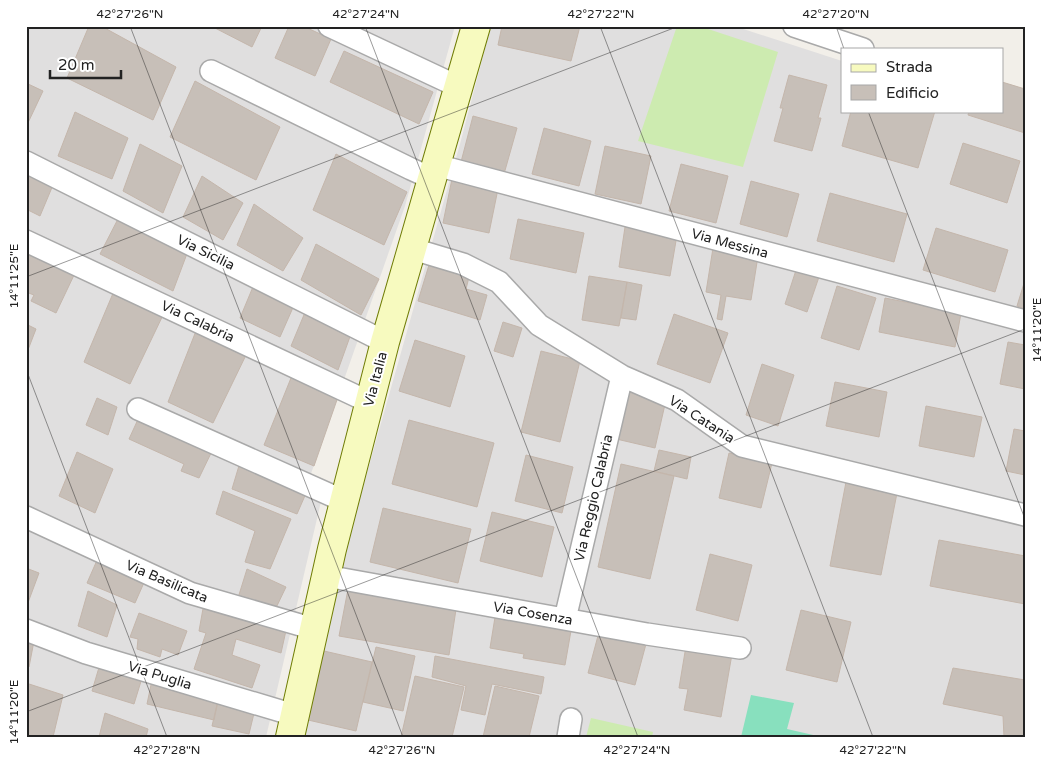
<svg xmlns="http://www.w3.org/2000/svg" width="1051" height="763" viewBox="0 0 1051 763" font-family="'Varela Round',sans-serif">
	<rect width="100%" height="100%" fill="#f2efe9"/>
	<path fill="#e0dfdf" d="M 26,26 L 455,26 L 405,206 L 307,485 L 323,493 L 266,737 L 26,737 Z
		M 491,26 L 734,26 L 842,61 L 842,111 L 996,111 L 1025,120 L 1025,737 L 304,737 L 346,547 L 460,144 Z"/>
	<path fill="#cdebb0" d="M 677,26 L 699,26 L 778,52 L 743,167 L 638,141 Z
		M 591,718 L 653,732 L 652,737 L 586,737 Z"/>
	<path fill="#88e0be" d="M 751,695 L 794,703 L 787,729 L 822,737 L 741,737 Z"/>
	<path fill="#c7bfb8" stroke="#c4b6ab" d="M 89,26 L 101,26 L 176,67 L 153,120 L 67,78 Z
		M 216,26 L 262,26 L 252,47 L 215,28 Z
		M 289,26 L 303,26 L 331,39 L 315,76 L 275,58 Z
		M 502,26 L 580,26 L 571,61 L 498,45 Z
		M 344,51 L 433,92 L 419,124 L 330,82 Z
		M 789,75 L 827,85 L 818,118 L 821,118 L 812,151 L 774,141 L 783,108 L 780,108 Z
		M 195,81 L 280,127 L 256,180 L 170,137 Z
		M 1002,82 L 1025,89 L 1025,133 L 968,115 L 969,111 L 1002,111 Z
		M 26,83 L 43,91 L 26,127 Z
		M 851,111 L 935,111 L 918,168 L 842,146 Z
		M 75,112 L 128,138 L 112,179 L 58,156 Z
		M 473,116 L 517,128 L 504,174 L 461,162 Z
		M 544,128 L 591,141 L 579,186 L 532,174 Z
		M 963,143 L 1020,161 L 1007,203 L 950,184 Z
		M 140,144 L 182,166 L 163,213 L 123,191 Z
		M 605,146 L 651,156 L 641,204 L 595,194 Z
		M 336,154 L 407,192 L 384,245 L 313,210 Z
		M 681,164 L 728,176 L 716,223 L 669,211 Z
		M 26,170 L 53,185 L 40,216 L 26,209 Z
		M 453,174 L 499,184 L 489,233 L 443,223 Z
		M 202,176 L 243,203 L 223,240 L 183,217 Z
		M 751,181 L 799,194 L 787,237 L 740,224 Z
		M 830,193 L 907,214 L 894,262 L 817,241 Z
		M 254,204 L 303,238 L 283,271 L 237,245 Z
		M 119,217 L 188,251 L 173,291 L 100,254 Z
		M 518,219 L 584,233 L 576,273 L 510,259 Z
		M 625,227 L 677,235 L 670,276 L 619,267 Z
		M 936,228 L 1008,250 L 995,292 L 923,270 Z
		M 316,244 L 379,279 L 361,315 L 301,280 Z
		M 26,248 L 75,273 L 56,313 L 31,301 L 34,295 L 26,292 Z
		M 713,248 L 758,256 L 751,300 L 726,296 L 722,320 L 717,319 L 721,295 L 706,292 Z
		M 798,264 L 821,271 L 807,312 L 785,304 Z
		M 429,265 L 469,277 L 466,289 L 487,295 L 480,320 L 418,301 Z
		M 589,276 L 627,282 L 619,326 L 582,320 Z
		M 1025,280 L 1025,309 L 1017,306 Z
		M 255,282 L 295,303 L 280,337 L 240,318 Z
		M 627,282 L 642,285 L 636,320 L 621,318 Z
		M 837,286 L 876,298 L 859,350 L 821,338 Z
		M 114,291 L 164,313 L 130,384 L 84,362 Z
		M 885,298 L 961,313 L 955,347 L 879,332 Z
		M 306,310 L 352,331 L 338,370 L 291,346 Z
		M 674,314 L 728,333 L 710,383 L 657,364 Z
		M 503,322 L 522,328 L 513,357 L 494,351 Z
		M 26,324 L 36,329 L 26,355 Z
		M 196,331 L 247,353 L 213,423 L 168,402 Z
		M 415,340 L 465,356 L 450,407 L 399,391 Z
		M 1008,342 L 1025,345 L 1025,389 L 1000,384 Z
		M 541,351 L 580,361 L 560,442 L 521,432 Z
		M 762,364 L 794,375 L 778,426 L 746,415 Z
		M 293,373 L 339,394 L 314,466 L 264,445 Z
		M 835,382 L 887,392 L 879,437 L 826,426 Z
		M 623,390 L 666,400 L 655,448 L 612,438 Z
		M 97,398 L 117,407 L 108,435 L 86,425 Z
		M 926,406 L 982,417 L 974,457 L 919,446 Z
		M 140,415 L 213,449 L 199,478 L 181,471 L 184,464 L 129,439 Z
		M 409,420 L 494,443 L 477,507 L 392,484 Z
		M 1014,429 L 1025,431 L 1025,475 L 1006,471 Z
		M 659,450 L 691,457 L 687,479 L 654,471 Z
		M 77,452 L 113,469 L 95,513 L 59,496 Z
		M 729,453 L 772,463 L 761,508 L 719,498 Z
		M 526,455 L 573,467 L 562,513 L 515,501 Z
		M 241,459 L 307,491 L 297,514 L 232,489 Z
		M 621,464 L 674,476 L 650,579 L 598,567 Z
		M 846,482 L 897,493 L 881,575 L 830,566 Z
		M 223,491 L 291,519 L 270,569 L 245,562 L 255,531 L 216,514 Z
		M 383,508 L 471,529 L 458,583 L 370,562 Z
		M 492,512 L 554,527 L 542,577 L 480,561 Z
		M 939,540 L 1025,556 L 1025,604 L 930,586 Z
		M 710,554 L 752,565 L 738,621 L 696,610 Z
		M 98,558 L 146,578 L 135,603 L 87,583 Z
		M 26,568 L 39,573 L 26,608 Z
		M 247,569 L 286,587 L 274,612 L 238,598 Z
		M 349,584 L 457,603 L 449,655 L 339,636 Z
		M 88,591 L 117,605 L 107,637 L 78,626 Z
		M 204,603 L 287,626 L 281,653 L 236,639 L 232,655 L 260,665 L 252,688 L 194,669 L 206,633 L 199,631 Z
		M 801,610 L 851,622 L 837,682 L 786,670 Z
		M 496,611 L 572,625 L 565,665 L 523,658 L 524,654 L 490,648 Z
		M 139,613 L 187,631 L 178,655 L 162,649 L 160,657 L 137,649 L 138,639 L 130,637 Z
		M 599,632 L 646,644 L 635,685 L 588,673 Z
		M 26,638 L 34,641 L 29,667 L 26,666 Z
		M 686,646 L 732,654 L 721,717 L 684,710 L 688,689 L 679,688 Z
		M 376,647 L 415,656 L 403,711 L 363,702 Z
		M 324,651 L 372,662 L 356,731 L 308,720 Z
		M 435,656 L 544,677 L 541,694 L 492,684 L 485,715 L 461,710 L 466,686 L 432,677 Z
		M 100,664 L 142,678 L 134,704 L 92,691 Z
		M 953,668 L 1025,680 L 1025,737 L 1004,737 L 1003,716 L 943,704 Z
		M 415,676 L 464,687 L 452,737 L 401,737 Z
		M 152,680 L 219,696 L 214,720 L 147,704 Z
		M 26,683 L 63,695 L 53,737 L 26,737 Z
		M 495,686 L 539,696 L 529,737 L 483,737 Z
		M 219,696 L 256,705 L 249,734 L 212,726 Z
		M 105,713 L 148,729 L 146,737 L 99,737 Z"/>
	<g fill="none" stroke-linecap="round" stroke-linejoin="round">
		<defs>
			<path id="street" d="M 329,26 L 459,87
				M 794,26 L 863,49
				M 211,71 L 411,169 L 433,179
				M 26,162 L 385,342
				M 436,165 L 1025,321
				M 26,241 L 369,402
				M 413,249 L 463,264 L 499,282 L 539,325 L 622,376 L 677,400 L 742,446 L 1025,515
				M 138,409 L 344,501
				M 26,517 L 190,593 L 314,629
				M 326,576 L 647,634 L 740,648
				M 565,619 L 622,376
				M 26,630 L 86,653 L 294,715
				M 568,737 L 571,719"/>
			<path id="secondary" d="M 290,737 L 332,549 L 385,342 L 476,26"/>
		</defs>
		<use href="#street" stroke="#a9a9a9" stroke-width="24"/>
		<use href="#secondary" stroke="#707d05" stroke-width="30"/>
		<use href="#street" stroke="#fff" stroke-width="21"/>
		<use href="#secondary" stroke="#f7fabf" stroke-width="28"/>
	</g>
	<path fill="none" stroke="#222" stroke-width="1" stroke-opacity="0.45" d="M 130,26 L 403,737M 365,26 L 638,737M 600,26 L 873,737M 836,26 L 844,49M 868,111 L 1025,519M 26,277 L 679,26M 26,369 L 167,737M 26,712 L 1025,329"/>
	<g text-anchor="middle" stroke-width="4" stroke-linejoin="round" paint-order="stroke">
		<g font-size="14" fill="#222" stroke="#fff">
			<text transform="translate(730 243) rotate(15)" y="5">Via Messina</text>
			<text transform="translate(206 252) rotate(26)" y="5">Via Sicilia</text>
			<text transform="translate(198 321) rotate(25)" y="5">Via Calabria</text>
			<text transform="translate(375 379) rotate(-75)" y="5">Via Italia</text>
			<text transform="translate(702 419) rotate(33)" y="5">Via Catania</text>
			<text transform="translate(593 498) rotate(-77)" y="5">Via Reggio Calabria</text>
			<text transform="translate(167 581) rotate(23)" y="5">Via Basilicata</text>
			<text transform="translate(533 613) rotate(10)" y="5">Via Cosenza</text>
			<text transform="translate(160 675) rotate(17)" y="5">Via Puglia</text>
		</g>
	</g>
	<rect width="1051" height="763" fill="none" stroke="#ffffff" stroke-width="55"/>
	<rect x="841" y="48" width="162" height="65" fill="#ffffff" stroke="#a7a7a7"/>
	<rect x="851" y="64" width="25" height="8" fill="#f7fabf" stroke="#a7a7a7"/>
	<text x="886" y="72" font-size="15" fill="#222222">Strada</text>
	<rect x="851" y="85" width="25" height="15" fill="#c7bfb8" stroke="#a7a7a7"/>
	<text x="886" y="98" font-size="15" fill="#222222">Edificio</text>
	<path d="M50 70v8h71v-8" fill="none" stroke="#222222" stroke-width="2.5"/>
	<text x="58" y="70" font-size="15" fill="#222222" stroke="#ffffff" stroke-width="4" paint-order="stroke">20 m</text>
	<rect x="28" y="28" width="996" height="708" fill="none" stroke="#222" stroke-width="2"/>
	<g font-size="12" text-anchor="middle" fill="#222">
		<text x="130" y="18">42°27'26"N</text>
		<text x="366" y="18">42°27'24"N</text>
		<text x="601" y="18">42°27'22"N</text>
		<text x="836" y="18">42°27'20"N</text>
		<text transform="translate(14 276) rotate(-90)" y="4">14°11'25"E</text>
		<text transform="translate(1037 330) rotate(-90)" y="4">14°11'20"E</text>
		<text transform="translate(14 712) rotate(-90)" y="4">14°11'20"E</text>
		<text x="167" y="754">42°27'28"N</text>
		<text x="402" y="754">42°27'26"N</text>
		<text x="637" y="754">42°27'24"N</text>
		<text x="873" y="754">42°27'22"N</text>
	</g>
</svg>
